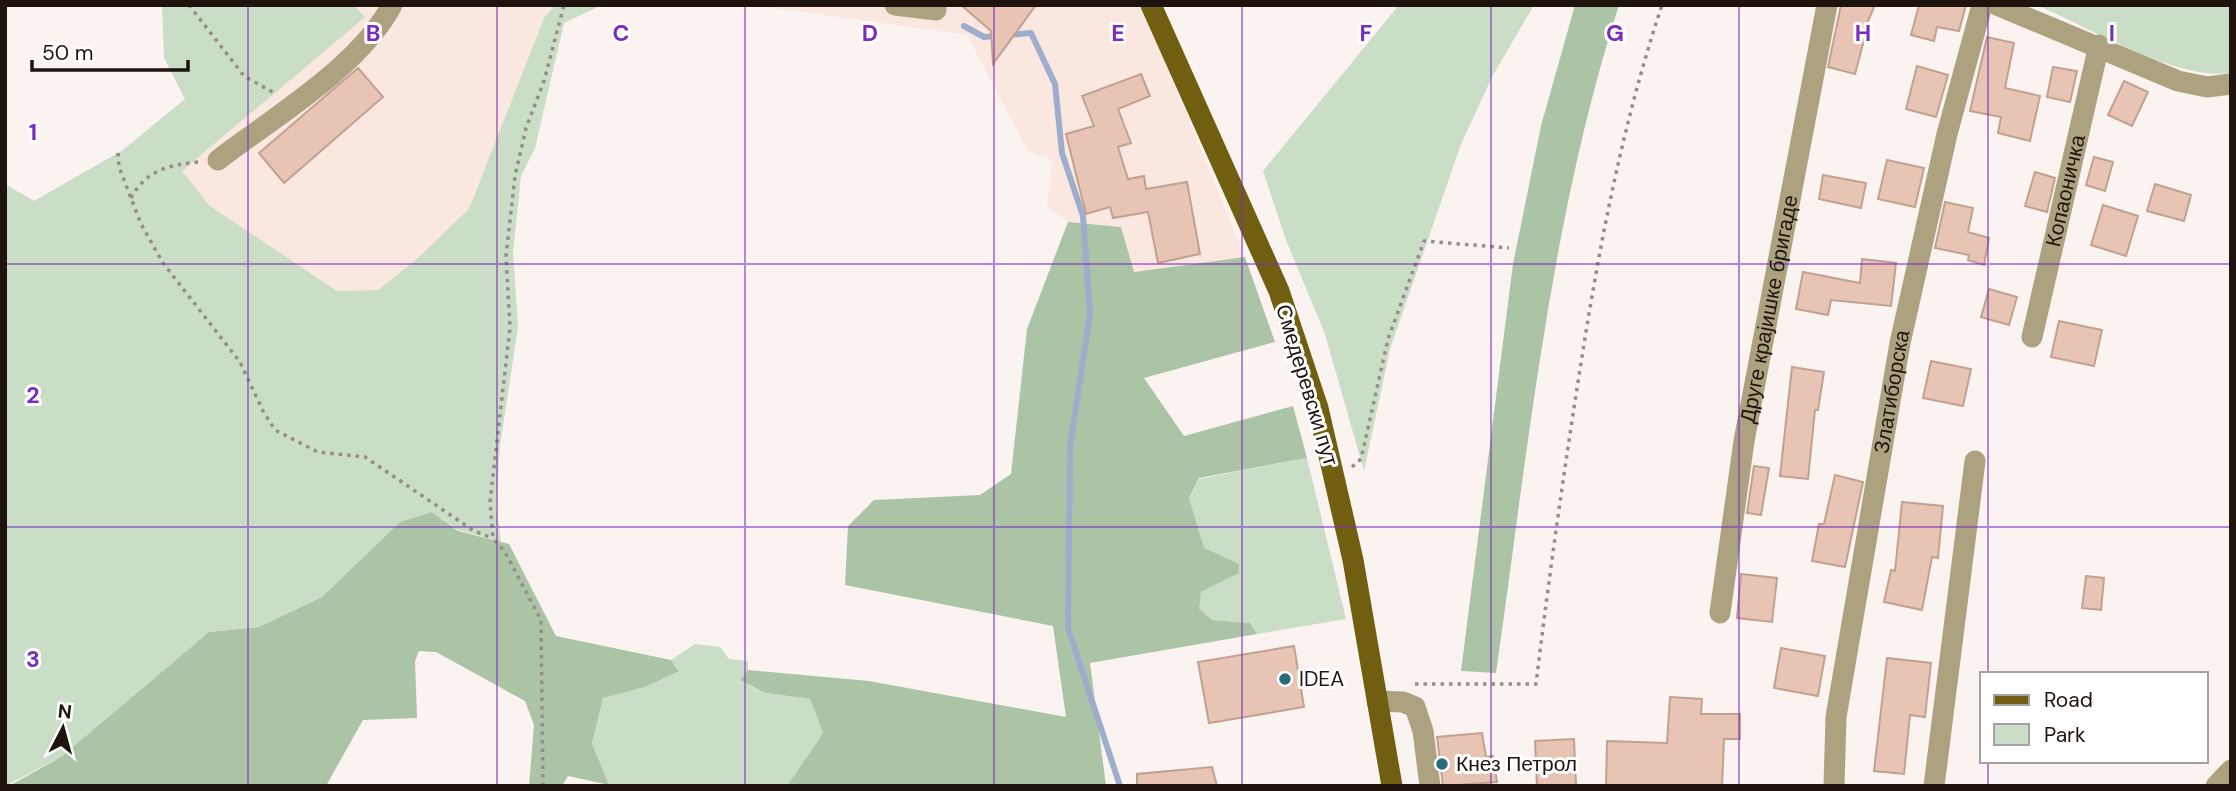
<svg xmlns="http://www.w3.org/2000/svg" width="2236" height="791" viewBox="0 0 2236 791" font-family="'DM Sans',sans-serif">
	<rect width="100%" height="100%" fill="#faf3ef"/>
	<path fill="#fae8e0" d="M 354,5 L 555,5 L 544,18 L 469,209 L 417,259 L 378,290 L 337,291 L 210,206 L 182,171 L 364,17 Z
		M 753,5 L 1142,5 L 1245,257 L 1133,272 L 1121,227 L 1068,222 L 1047,206 L 1053,160 L 1028,151 L 967,35 Z"/>
	<path fill="#caddc6" d="M 162,5 L 354,5 L 365,17 L 182,171 L 210,206 L 337,291 L 378,290 L 417,259 L 469,209 L 544,18 L 555,5 L 602,5 L 564,23 L 535,148 L 521,176 L 513,253 L 518,327 L 500,446 L 496,506 L 501,542 L 458,530 L 432,512 L 400,522 L 322,597 L 259,627 L 209,632 L 61,757 L 5,786 L 5,184 L 34,201 L 123,150 L 185,99 L 164,58 Z
		M 1399,5 L 1534,5 L 1493,75 L 1461,144 L 1390,349 L 1364,471 L 1325,334 L 1286,240 L 1263,171 Z
		M 2036,5 L 2231,5 L 2231,73 C 2175,81 2088,26 2036,5 Z
		M 1307,458 L 1346,619 L 1257,634 L 1250,623 L 1212,620 L 1198,609 L 1201,592 L 1239,573 L 1204,549 L 1189,498 L 1199,479 Z
		M 695,644 L 720,647 L 729,659 L 748,661 L 748,670 L 740,680 L 766,693 L 810,699 L 823,733 L 787,786 L 609,785 L 592,745 L 603,697 L 645,687 L 679,670 L 671,660 Z"/>
	<path fill="#acc4a6" d="M 1575,5 L 1619,5 C 1550,220 1528,450 1496,673 L 1461,671 L 1513,264 L 1541,126 Z
		M 1068,222 L 1121,227 L 1134,272 L 1245,257 L 1275,342 L 1144,378 L 1184,436 L 1293,406 L 1307,458 L 1199,478 L 1189,498 L 1204,548 L 1239,564 L 1239,573 L 1201,592 L 1199,609 L 1212,620 L 1250,623 L 1257,634 L 1090,663 L 1106,786 L 787,786 L 823,733 L 810,699 L 766,693 L 740,680 L 748,670 L 869,681 L 1066,717 L 1053,626 L 845,585 L 848,526 L 874,500 L 980,495 L 1011,474 L 1027,329 Z
		M 432,512 L 458,531 L 509,544 L 556,636 L 671,660 L 679,671 L 645,687 L 603,698 L 592,744 L 609,785 L 568,776 L 562,786 L 529,786 L 534,725 L 525,701 L 436,652 L 419,651 L 415,661 L 417,718 L 363,720 L 326,786 L 9,786 L 61,757 L 209,632 L 259,627 L 322,597 L 400,522 Z"/>
	<g fill="none" stroke-linecap="round" stroke-linejoin="round">
		<path stroke="#9caecc" stroke-width="6" d="M 964,26 L 984,37 L 1031,33 L 1055,84 L 1062,153 L 1083,216 L 1090,313 L 1070,448 L 1068,628 L 1120,786"/>
	</g>
	<path fill="#e7c4b3" stroke="#c2a190" stroke-width="2" d="M 961,5 L 1036,5 L 993,64 L 991,31 Z
		M 1841,5 L 1875,5 L 1860,39 L 1864,40 L 1855,74 L 1828,67 Z
		M 1919,5 L 1966,5 L 1959,31 L 1937,27 L 1934,41 L 1911,35 Z
		M 1987,37 L 2014,43 L 2005,88 L 2040,96 L 2030,141 L 1998,133 L 2001,117 L 1970,111 Z
		M 1917,66 L 1948,75 L 1936,117 L 1906,109 Z
		M 2053,67 L 2077,71 L 2070,102 L 2047,97 Z
		M 358,68 L 383,97 L 284,183 L 259,153 Z
		M 1141,74 L 1150,96 L 1118,109 L 1131,143 L 1118,147 L 1128,179 L 1144,176 L 1146,189 L 1187,182 L 1200,254 L 1158,263 L 1148,212 L 1113,218 L 1110,207 L 1086,214 L 1066,134 L 1094,126 L 1082,96 Z
		M 2124,81 L 2148,92 L 2132,126 L 2108,115 Z
		M 2094,157 L 2113,162 L 2105,191 L 2086,185 Z
		M 1887,160 L 1924,168 L 1915,207 L 1878,199 Z
		M 2035,172 L 2055,178 L 2047,212 L 2025,206 Z
		M 1823,175 L 1866,183 L 1861,208 L 1819,199 Z
		M 2155,184 L 2191,195 L 2184,221 L 2147,211 Z
		M 1945,202 L 1973,208 L 1968,232 L 1989,238 L 1984,265 L 1968,260 L 1969,255 L 1935,248 Z
		M 2103,205 L 2138,216 L 2126,256 L 2091,245 Z
		M 1862,259 L 1896,263 L 1891,306 L 1831,300 L 1828,315 L 1796,309 L 1803,272 L 1860,283 Z
		M 1989,289 L 2017,297 L 2009,325 L 1981,317 Z
		M 2059,321 L 2102,330 L 2094,366 L 2051,357 Z
		M 1931,361 L 1971,369 L 1963,406 L 1923,398 Z
		M 1792,367 L 1824,372 L 1818,410 L 1815,410 L 1808,479 L 1780,476 Z
		M 1754,466 L 1769,468 L 1761,515 L 1747,513 Z
		M 1835,475 L 1863,482 L 1845,567 L 1812,561 L 1819,524 L 1824,524 Z
		M 1902,502 L 1943,506 L 1938,558 L 1932,557 L 1922,610 L 1884,602 L 1891,570 L 1895,571 Z
		M 1741,574 L 1777,578 L 1772,622 L 1737,618 Z
		M 2086,576 L 2104,578 L 2101,610 L 2082,608 Z
		M 1294,646 L 1304,707 L 1209,723 L 1198,662 Z
		M 1781,648 L 1825,656 L 1818,696 L 1774,688 Z
		M 1887,658 L 1931,663 L 1925,717 L 1910,715 L 1904,774 L 1874,771 Z
		M 1670,697 L 1702,699 L 1701,714 L 1740,714 L 1740,739 L 1724,739 L 1722,786 L 1606,786 L 1607,741 L 1667,743 Z
		M 1482,733 L 1486,757 L 1493,756 L 1497,782 L 1443,786 L 1437,737 Z
		M 1574,739 L 1576,785 L 1537,786 L 1535,741 Z
		M 1212,767 L 1217,786 L 1137,786 L 1137,774 Z"/>
	<g fill="none" stroke-linecap="round" stroke-linejoin="round">
		<path stroke="#968c88" stroke-width="3.5" stroke-dasharray="3.5 5" stroke-linecap="butt" d="M 189,5 L 244,76 L 276,94
			M 118,153 L 119,167 L 141,224 L 163,263 L 240,362 L 263,411 L 275,430 L 318,452 L 365,457 L 474,531 L 493,538
			M 131,198 C 146,170 169,165 199,162
			M 1352,467 L 1361,459 L 1388,339 L 1424,241 L 1509,248
			M 1415,684 L 1536,684 C 1549,577 1564,470 1581,363 C 1600,242 1623,122 1662,5
			M 543,786 L 541,620 L 505,552 L 493,538 L 490,502 L 510,328 L 506,256 L 515,176 L 526,128 L 544,81 L 564,5"/>
		<g stroke="#aca280" stroke-width="21">
			<path d="M 895,5 L 936,10"/>
			<path d="M 1997,5 L 2178,81 L 2207,87 L 2231,84"/>
			<path d="M 218,160 C 274,117 359,67 392,5"/>
			<path id="s1" d="M 2032,337 L 2099,45"/>
			<path id="s2" d="M 1720,613 L 1744,441 L 1827,5"/>
			<path d="M 1377,701 L 1403,702 L 1415,707 L 1423,731 L 1430,786"/>
			<path id="s3" d="M 1834,786 L 1836,717 L 1900,343 L 1947,134 L 1982,5"/>
			<path d="M 1934,786 L 1975,461"/>
			<path d="M 2216,786 L 2231,770"/>
		</g>
		<path stroke="#705e11" stroke-width="21" d="M 1151,5 L 1279,291 L 1318,408 L 1353,560 L 1392,786"/>
	</g>
	<path fill="none" stroke="#7b2cbf" stroke-width="2" stroke-opacity="0.55" d="M 248,5 L 248,786M 497,5 L 497,786M 745,5 L 745,786M 994,5 L 994,786M 1242,5 L 1242,786M 1491,5 L 1491,786M 1739,5 L 1739,786M 1988,5 L 1988,674M 5,264 L 2231,264M 5,527 L 2231,527M 1988,761 L 1988,786"/>
	<g fill="#286c7c" stroke="#fff" stroke-width="2.5">
		<circle cx="1285" cy="679" r="7"/>
		<circle cx="1442" cy="764" r="7"/>
	</g>
	<g text-anchor="middle" stroke-width="6" stroke-linejoin="round" paint-order="stroke">
		<g font-size="21" fill="#1f130d" stroke="#fff">
			<text dy="7" stroke="none"><textPath href="#s1" startOffset="150">Копаоничка</textPath></text>
			<text dy="7" stroke="none"><textPath href="#s2" startOffset="308">Друге крајишке бригаде</textPath></text>
			<text transform="translate(1307 385) rotate(73)" y="7">Смедеревски пут</text>
			<text dy="7" stroke="none"><textPath href="#s3" startOffset="399">Златиборска</textPath></text>
		</g>
		<g font-size="21" fill="#1f130d" stroke="#fff" text-anchor="start">
			<text x="1299" y="686">IDEA</text>
			<text x="1456" y="771">Кнез Петрол</text>
		</g>
	</g>
	<g font-size="23" text-anchor="middle" font-weight="bold" fill="#7b2cbf" stroke="#fff" stroke-width="6" stroke-linejoin="round" paint-order="stroke">
		<text x="373" y="41">B</text>
		<text x="621" y="41">C</text>
		<text x="870" y="41">D</text>
		<text x="1118" y="41">E</text>
		<text x="1366" y="41">F</text>
		<text x="1615" y="41">G</text>
		<text x="1863" y="41">H</text>
		<text x="2112" y="41">I</text>
		<text x="33" y="140">1</text>
		<text x="33" y="403">2</text>
		<text x="33" y="667">3</text>
	</g>
	<rect width="2236" height="791" fill="none" stroke="#1f130d" stroke-width="14"/>
	<rect x="1980" y="672" width="228" height="91" fill="#ffffff" stroke="#a5a19e" stroke-width="2"/>
	<rect x="1994" y="695" width="35" height="10" fill="#705e11" stroke="#a5a19e" stroke-width="2"/>
	<text x="2044" y="707" font-size="21" fill="#1f130d">Road</text>
	<rect x="1994" y="724" width="35" height="21" fill="#caddc6" stroke="#a5a19e" stroke-width="2"/>
	<text x="2044" y="742" font-size="21" fill="#1f130d">Park</text>
	<g transform="translate(63 728) rotate(6)" stroke="#ffffff" stroke-width="5" paint-order="stroke">
	<path d="M0-5L12 26L0 18L-12 26Z" fill="#1f130d"/>
	<text y="-10" font-size="19" font-weight="bold" text-anchor="middle" fill="#1f130d">N</text>
	</g>
	<path d="M32 60v10h156v-10" fill="none" stroke="#1f130d" stroke-width="3.5"/>
	<text x="42" y="60" font-size="21" fill="#1f130d" stroke="#ffffff" stroke-width="5" paint-order="stroke">50 m</text>
</svg>
